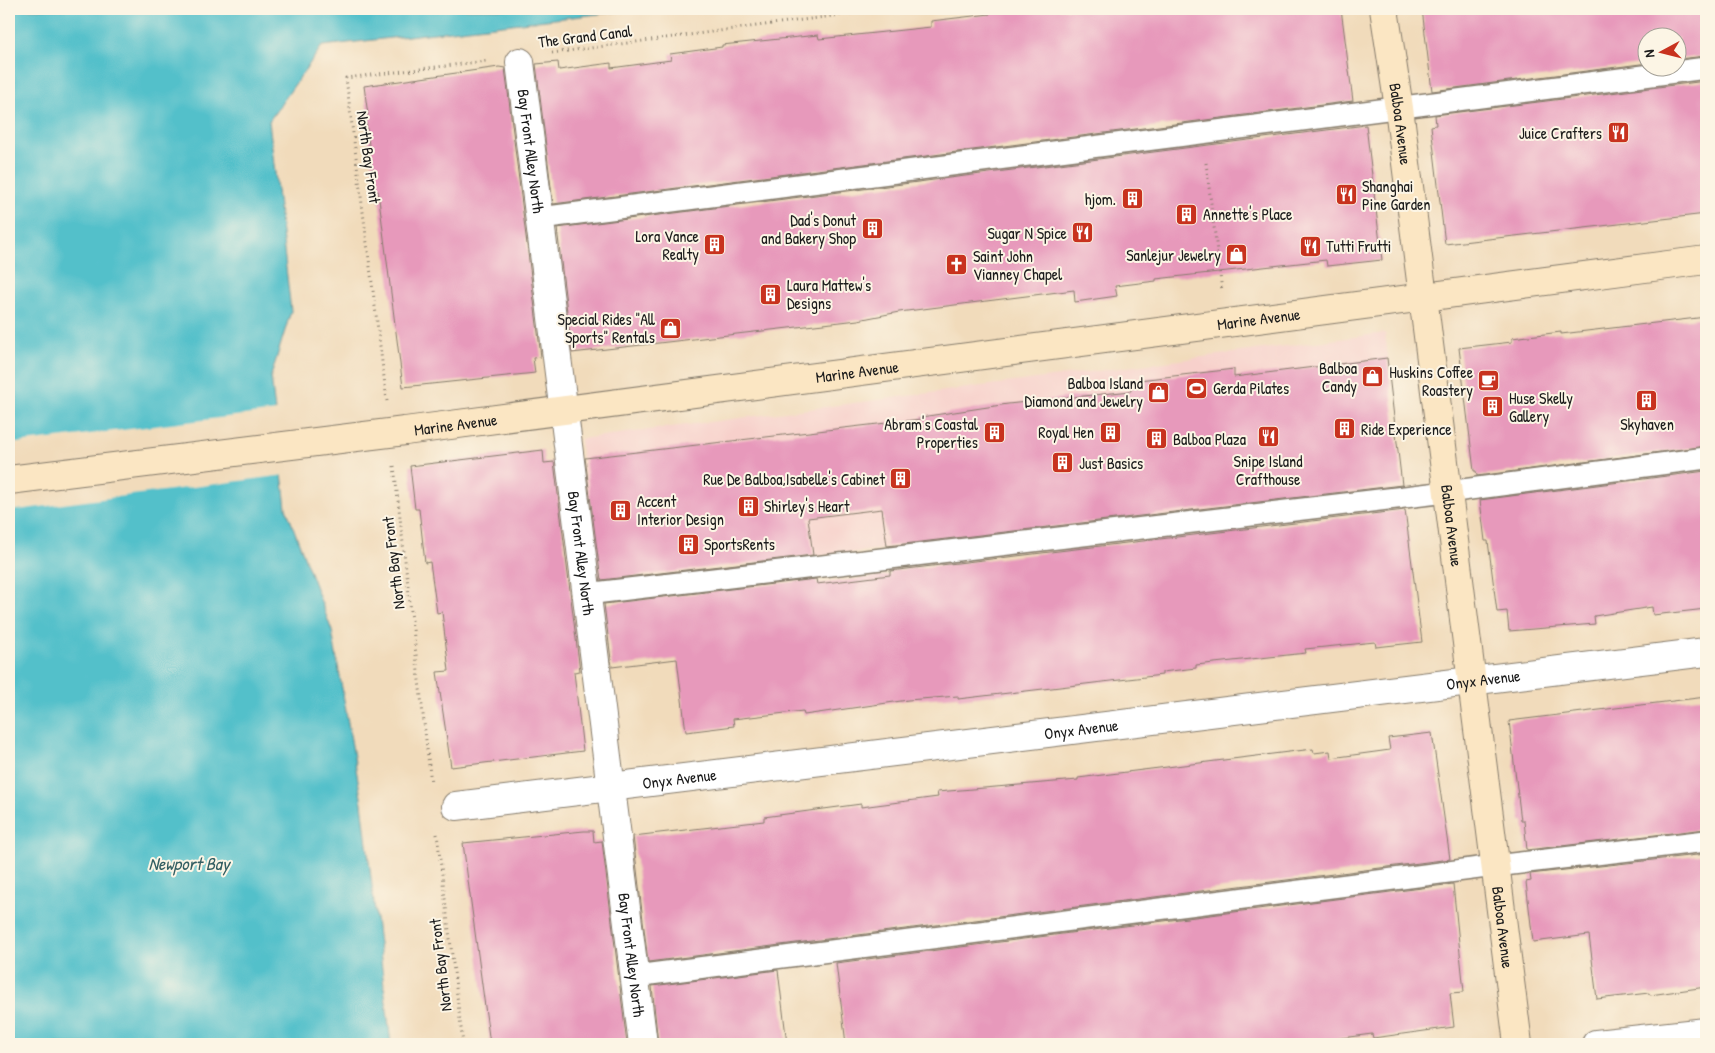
<svg xmlns="http://www.w3.org/2000/svg" width="1715" height="1053" viewBox="0 0 1715 1053" font-family="'Patrick Hand',sans-serif">
	<rect width="100%" height="100%" fill="#fcf5e5"/>
	<filter id="ink" filterUnits="userSpaceOnUse"><feTurbulence type="fractalNoise" baseFrequency=".02" numOctaves="2"/><feDisplacementMap in="SourceGraphic" scale="10" xChannelSelector="R" yChannelSelector="G"/><feConvolveMatrix kernelMatrix="1 2 1 2 8 2 1 2 1" color-interpolation-filters="sRGB"/></filter>
	<filter id="wash" filterUnits="userSpaceOnUse"><feTurbulence type="fractalNoise" baseFrequency=".0096" numOctaves="4" result="noise"/><feDisplacementMap in="SourceGraphic" scale="20" xChannelSelector="R" yChannelSelector="G"/><feGaussianBlur stdDeviation="1.12" result="paint"/><feColorMatrix in="noise" values="0 0 0 0 0 0 0 0 0 0 0 0 0 0 0 0 0 1.4 0 .05"/><feComposite in="paint" operator="in"/></filter>
	<g filter="url(#wash)">
		<rect width="100%" height="100%" fill="#f1dbbb"/>
		<path fill="#f7d0cb" d="M 1385,333 L 1404,489 L 595,582 L 580,439 Z"/>
		<path fill="#53c0ca" stroke="#386e73" d="M 9,9 L 641,9 L 322,46 L 269,121 L 291,311 L 271,376 L 286,508 L 332,631 L 362,803 L 391,1044 L 9,1044 Z"/>
		<path fill="#f1dbbb" d="M 277,411 L 285,475 L 9,511 L 9,444 Z"/>
		<g id="blocks">
			<path fill="#e799bb" d="M 989,9 L 1341,9 L 1353,101 L 553,204 L 536,64 L 558,62 L 559,70 L 611,63 L 611,68 L 671,60 L 670,54 L 722,47 L 722,45 L 818,35 L 819,39 L 931,27 L 931,21 L 990,14 Z
				M 1422,9 L 1706,9 L 1706,56 L 1678,59 L 1678,38 L 1648,38 L 1648,63 L 1432,91 Z
				M 499,67 L 505,68 L 541,357 L 533,358 L 535,373 L 403,387 L 378,191 L 375,191 L 365,115 L 368,115 L 364,86 Z
				M 1706,81 L 1706,214 L 1445,244 L 1431,126 L 1436,125 L 1435,115 Z
				M 1366,125 L 1382,260 L 1327,266 L 1326,260 L 1156,279 L 1156,281 L 1115,286 L 1117,296 L 1075,302 L 1074,290 L 899,312 L 858,320 L 572,353 L 557,228 Z
				M 1706,317 L 1706,446 L 1477,476 L 1476,471 L 1474,471 L 1459,348 L 1512,342 L 1512,338 L 1561,332 L 1561,334 Z
				M 1387,358 L 1402,485 L 887,546 L 882,509 L 808,518 L 813,555 L 601,580 L 585,458 L 921,419 L 921,417 L 1008,404 L 1131,391 L 1130,381 L 1234,369 L 1234,377 Z
				M 543,450 L 544,463 L 554,462 L 580,671 L 574,672 L 583,751 L 451,767 L 437,672 L 449,671 L 442,612 L 437,613 L 430,562 L 425,563 L 419,509 L 415,509 L 410,466 Z
				M 1706,471 L 1706,609 L 1653,615 L 1652,607 L 1594,616 L 1595,624 L 1509,631 L 1507,611 L 1497,612 L 1488,541 L 1485,541 L 1480,500 Z
				M 1405,510 L 1422,642 L 1376,647 L 1375,642 L 1305,649 L 1306,653 L 1196,665 L 1196,668 L 1162,672 L 1162,675 L 958,699 L 958,696 L 908,700 L 804,715 L 803,711 L 733,719 L 734,726 L 686,732 L 677,659 L 612,667 L 604,604 L 816,579 L 817,584 L 890,575 L 890,571 Z
				M 1706,697 L 1706,829 L 1527,850 L 1524,821 L 1521,821 L 1509,721 Z
				M 1432,733 L 1450,859 L 648,962 L 633,836 L 764,821 L 764,817 L 861,804 L 861,807 L 938,797 L 937,792 L 1078,780 L 1078,778 L 1313,749 L 1314,753 L 1330,751 L 1331,758 L 1390,750 L 1388,738 Z
				M 584,831 L 593,831 L 594,842 L 602,841 L 627,1044 L 490,1044 L 463,843 Z
				M 1706,854 L 1706,987 L 1650,995 L 1649,993 L 1597,999 L 1589,935 L 1533,942 L 1526,882 L 1531,881 L 1530,874 Z
				M 1453,884 L 1464,992 L 1450,993 L 1454,1027 L 1373,1038 L 1372,1034 L 1296,1044 L 846,1044 L 836,963 Z
				M 778,970 L 787,1044 L 658,1044 L 652,986 Z"/>
		</g>
	</g>
	<g filter="url(#ink)">
		<use href="#blocks" fill-opacity="0" stroke="#867c6c" stroke-width="1"/>
		<g fill="none" stroke-linecap="round" stroke-linejoin="round">
			<defs>
				<path id="lane" d="M 540,218 L 1706,68
					M 586,594 L 1447,492 L 1706,458
					M 635,976 L 1495,866 L 1706,841"/>
				<g id="street">
					<path id="s1" d="M 520,62 L 643,1044"/>
					<path id="s2" d="M 456,806 L 1706,652"/>
					<path d="M 1596,1044 L 1706,1032"/>
				</g>
				<g id="secondary">
					<path id="s3" d="M 1384,9 L 1399,108 L 1518,1044"/>
					<path id="s4" d="M 405,431 L 1706,260"/>
				</g>
			</defs>
			<use href="#lane" stroke="#867c6c" stroke-width="24"/>
			<use href="#street" stroke="#867c6c" stroke-width="30"/>
			<use href="#secondary" stroke="#867c6c" stroke-width="30"/>
			<path stroke="#867c6c" stroke-width="3" stroke-dasharray="1 4" stroke-linecap="butt" d="M 552,53 L 886,9
				M 1206,163 L 1222,291
				M 387,401 L 346,78 L 486,61
				M 394,466 L 431,783
				M 437,834 L 463,1044"/>
			<use href="#lane" stroke="#fff" stroke-width="21"/>
			<use href="#street" stroke="#fff" stroke-width="28"/>
			<use href="#secondary" stroke="#fbe6c3" stroke-width="28"/>
			<defs>
				<path id="secondary-bridge" d="M 9,480 L 405,431"/>
			</defs>
			<use href="#secondary-bridge" stroke="#867c6c" stroke-width="30" stroke-linecap="butt"/>
			<use href="#secondary-bridge" stroke="#fbe6c3" stroke-width="28"/>
		</g>
	</g>
	<defs>
		<symbol id="restaurant-square" viewBox="-11 -11 22 22"><rect x="-9" y="-9" width="18" height="18" rx="4" fill="#c8321e" stroke="#fcf5e5"/><path d="M-5-6h1v4h1v-4h1v4h1v-4h1v5L-1.5 .5V6h-2V.5L-5-1ZM5-6V6H3V1.5H1.5Q1.5-4 5-6Z" fill="#fff"/></symbol>
		<symbol id="building-square" viewBox="-11 -11 22 22"><rect x="-9" y="-9" width="18" height="18" rx="4" fill="#c8321e" stroke="#fcf5e5"/><path d="M-4-6H4V6H1V3H-1V6H-4ZM-2.5-4.3h1.7v1.8h-1.7ZM.8-4.3h1.7v1.8H.8ZM-2.5-1h1.7V.8h-1.7ZM.8-1h1.7V.8H.8Z" fill="#fff"/></symbol>
		<symbol id="shop-square" viewBox="-11 -11 22 22"><rect x="-9" y="-9" width="18" height="18" rx="4" fill="#c8321e" stroke="#fcf5e5"/><path d="M-5-2.5h2.3a2.7 3.5 0 0 1 5.4 0H5L5.5 6h-11ZM-1.5-2.5h3a1.5 2.3 0 0 0-3 0Z" fill="#fff"/></symbol>
		<symbol id="church-square" viewBox="-11 -11 22 22"><rect x="-9" y="-9" width="18" height="18" rx="4" fill="#c8321e" stroke="#fcf5e5"/><path d="M-1.2-6h2.4v3.5h3.3v2.4h-3.3V6h-2.4V-.1h-3.3v-2.4h3.3Z" fill="#fff"/></symbol>
		<symbol id="cafe-square" viewBox="-11 -11 22 22"><rect x="-9" y="-9" width="18" height="18" rx="4" fill="#c8321e" stroke="#fcf5e5"/><path d="M-5.5-4.5H6V0H3Q3 3.5 0 3.5H-2.5Q-5.5 3.5-5.5 0ZM3-3.2v2h1.7v-2ZM-6 4.5H4V6H-6Z" fill="#fff"/></symbol>
		<symbol id="stadium-square" viewBox="-11 -11 22 22"><rect x="-9" y="-9" width="18" height="18" rx="4" fill="#c8321e" stroke="#fcf5e5"/><path d="M0-5a6.5 5 0 1 0 0 10a6.5 5 0 1 0 0-10ZM-3.5-1.8h7v3.6h-7Z" fill="#fff"/></symbol>
	</defs>
	<g fill-rule="evenodd">
		<use href="#restaurant-square" x="1606" y="120" width="25" height="25"/>
		<use href="#restaurant-square" x="1334" y="182" width="25" height="25"/>
		<use href="#building-square" x="1120" y="186" width="25" height="25"/>
		<use href="#building-square" x="1174" y="202" width="25" height="25"/>
		<use href="#building-square" x="860" y="216" width="25" height="25"/>
		<use href="#restaurant-square" x="1070" y="220" width="25" height="25"/>
		<use href="#building-square" x="702" y="232" width="25" height="25"/>
		<use href="#restaurant-square" x="1298" y="234" width="25" height="25"/>
		<use href="#shop-square" x="1224" y="242" width="25" height="25"/>
		<use href="#church-square" x="944" y="252" width="25" height="25"/>
		<use href="#building-square" x="758" y="282" width="25" height="25"/>
		<use href="#shop-square" x="658" y="316" width="25" height="25"/>
		<use href="#shop-square" x="1360" y="364" width="25" height="25"/>
		<use href="#cafe-square" x="1476" y="368" width="25" height="25"/>
		<use href="#stadium-square" x="1184" y="376" width="25" height="25"/>
		<use href="#shop-square" x="1146" y="380" width="25" height="25"/>
		<use href="#building-square" x="1634" y="388" width="25" height="25"/>
		<use href="#building-square" x="1480" y="394" width="25" height="25"/>
		<use href="#building-square" x="1332" y="416" width="25" height="25"/>
		<use href="#building-square" x="1098" y="420" width="25" height="25"/>
		<use href="#building-square" x="982" y="420" width="25" height="25"/>
		<use href="#restaurant-square" x="1256" y="424" width="25" height="25"/>
		<use href="#building-square" x="1144" y="426" width="25" height="25"/>
		<use href="#building-square" x="1050" y="450" width="25" height="25"/>
		<use href="#building-square" x="888" y="466" width="25" height="25"/>
		<use href="#building-square" x="736" y="494" width="25" height="25"/>
		<use href="#building-square" x="608" y="498" width="25" height="25"/>
		<use href="#building-square" x="676" y="532" width="25" height="25"/>
	</g>
	<g text-anchor="middle" stroke-width="4" stroke-linejoin="round" paint-order="stroke">
		<g font-size="16" fill="#1c1c1c" stroke="#fcf5e5">
			<text transform="translate(585 36) rotate(-7)" y="6">The Grand Canal</text>
			<text dy="6" stroke="none"><textPath href="#s3" startOffset="116">Balboa Avenue</textPath></text>
			<text dy="6" stroke="none"><textPath href="#s1" startOffset="90">Bay Front Alley North</textPath></text>
			<text transform="translate(369 157) rotate(82)" y="6">North Bay Front</text>
			<text dy="6" stroke="none"><textPath href="#s4" startOffset="861">Marine Avenue</textPath></text>
			<text dy="6" stroke="none"><textPath href="#s4" startOffset="456">Marine Avenue</textPath></text>
			<text dy="6" stroke="none"><textPath href="#s4" startOffset="51">Marine Avenue</textPath></text>
			<text dy="6" stroke="none"><textPath href="#s3" startOffset="521">Balboa Avenue</textPath></text>
			<text dy="6" stroke="none"><textPath href="#s1" startOffset="495">Bay Front Alley North</textPath></text>
			<text transform="translate(393 563) rotate(-97)" y="6">North Bay Front</text>
			<text dy="6" stroke="none"><textPath href="#s2" startOffset="1035">Onyx Avenue</textPath></text>
			<text dy="6" stroke="none"><textPath href="#s2" startOffset="630">Onyx Avenue</textPath></text>
			<text dy="6" stroke="none"><textPath href="#s2" startOffset="225">Onyx Avenue</textPath></text>
			<text dy="6" stroke="none"><textPath href="#s3" startOffset="926">Balboa Avenue</textPath></text>
			<text dy="6" stroke="none"><textPath href="#s1" startOffset="900">Bay Front Alley North</textPath></text>
			<text transform="translate(440 965) rotate(-97)" y="6">North Bay Front</text>
		</g>
		<g font-size="16" fill="#1c1c1c" stroke="#fcf5e5" text-anchor="end">
			<text x="1602" y="139">Juice Crafters</text>
			<text x="1362" y="192" text-anchor="start">Shanghai<tspan x="1362" dy="18">Pine Garden</tspan></text>
			<text x="1116" y="205">hjom.</text>
			<text x="1203" y="220" text-anchor="start">Annette's Place</text>
			<text x="856" y="226">Dad's Donut<tspan x="856" dy="18">and Bakery Shop</tspan></text>
			<text x="1067" y="239">Sugar N Spice</text>
			<text x="699" y="242">Lora Vance<tspan x="699" dy="18">Realty</tspan></text>
			<text x="1326" y="252" text-anchor="start">Tutti Frutti</text>
			<text x="1221" y="261">Sanlejur Jewelry</text>
			<text x="973" y="262" text-anchor="start">Saint John<tspan x="973" dy="18">Vianney Chapel</tspan></text>
			<text x="787" y="291" text-anchor="start">Laura Mattew's<tspan x="787" dy="18">Designs</tspan></text>
			<text x="655" y="325">Special Rides "All<tspan x="655" dy="18">Sports" Rentals</tspan></text>
			<text x="1357" y="374">Balboa<tspan x="1357" dy="18">Candy</tspan></text>
			<text x="1473" y="378">Huskins Coffee<tspan x="1473" dy="18">Roastery</tspan></text>
			<text x="1143" y="389">Balboa Island<tspan x="1143" dy="18">Diamond and Jewelry</tspan></text>
			<text x="1213" y="394" text-anchor="start">Gerda Pilates</text>
			<text x="1509" y="404" text-anchor="start">Huse Skelly<tspan x="1509" dy="18">Gallery</tspan></text>
			<text x="978" y="430">Abram's Coastal<tspan x="978" dy="18">Properties</tspan></text>
			<text x="1647" y="430" text-anchor="middle">Skyhaven</text>
			<text x="1361" y="435" text-anchor="start">Ride Experience</text>
			<text x="1094" y="438">Royal Hen</text>
			<text x="1173" y="445" text-anchor="start">Balboa Plaza</text>
			<text x="1268" y="467" text-anchor="middle">Snipe Island<tspan x="1268" dy="18">Crafthouse</tspan></text>
			<text x="1079" y="469" text-anchor="start">Just Basics</text>
			<text x="885" y="485">Rue De Balboa,Isabelle's Cabinet</text>
			<text x="637" y="507" text-anchor="start">Accent<tspan x="637" dy="18">Interior Design</tspan></text>
			<text x="764" y="512" text-anchor="start">Shirley's Heart</text>
			<text x="704" y="550" text-anchor="start">SportsRents</text>
		</g>
		<g font-size="18" font-style="italic" fill="#325e62" stroke="#fcf5e5">
			<text x="189" y="870">Newport Bay</text>
		</g>
	</g>
	<rect width="1715" height="1053" fill="none" stroke="#fcf5e5" stroke-width="30"/>
	<g transform="translate(1662 52) rotate(263)"><circle r="24" fill="#fcf5e5" stroke="#a29e95"/>
	<path d="M0-4L9 19L0 12L-9 19Z" fill="#c8321e"/>
	<text y="-8" font-size="14" font-weight="bold" text-anchor="middle" fill="#1c1c1c">N</text>
	</g>
</svg>
